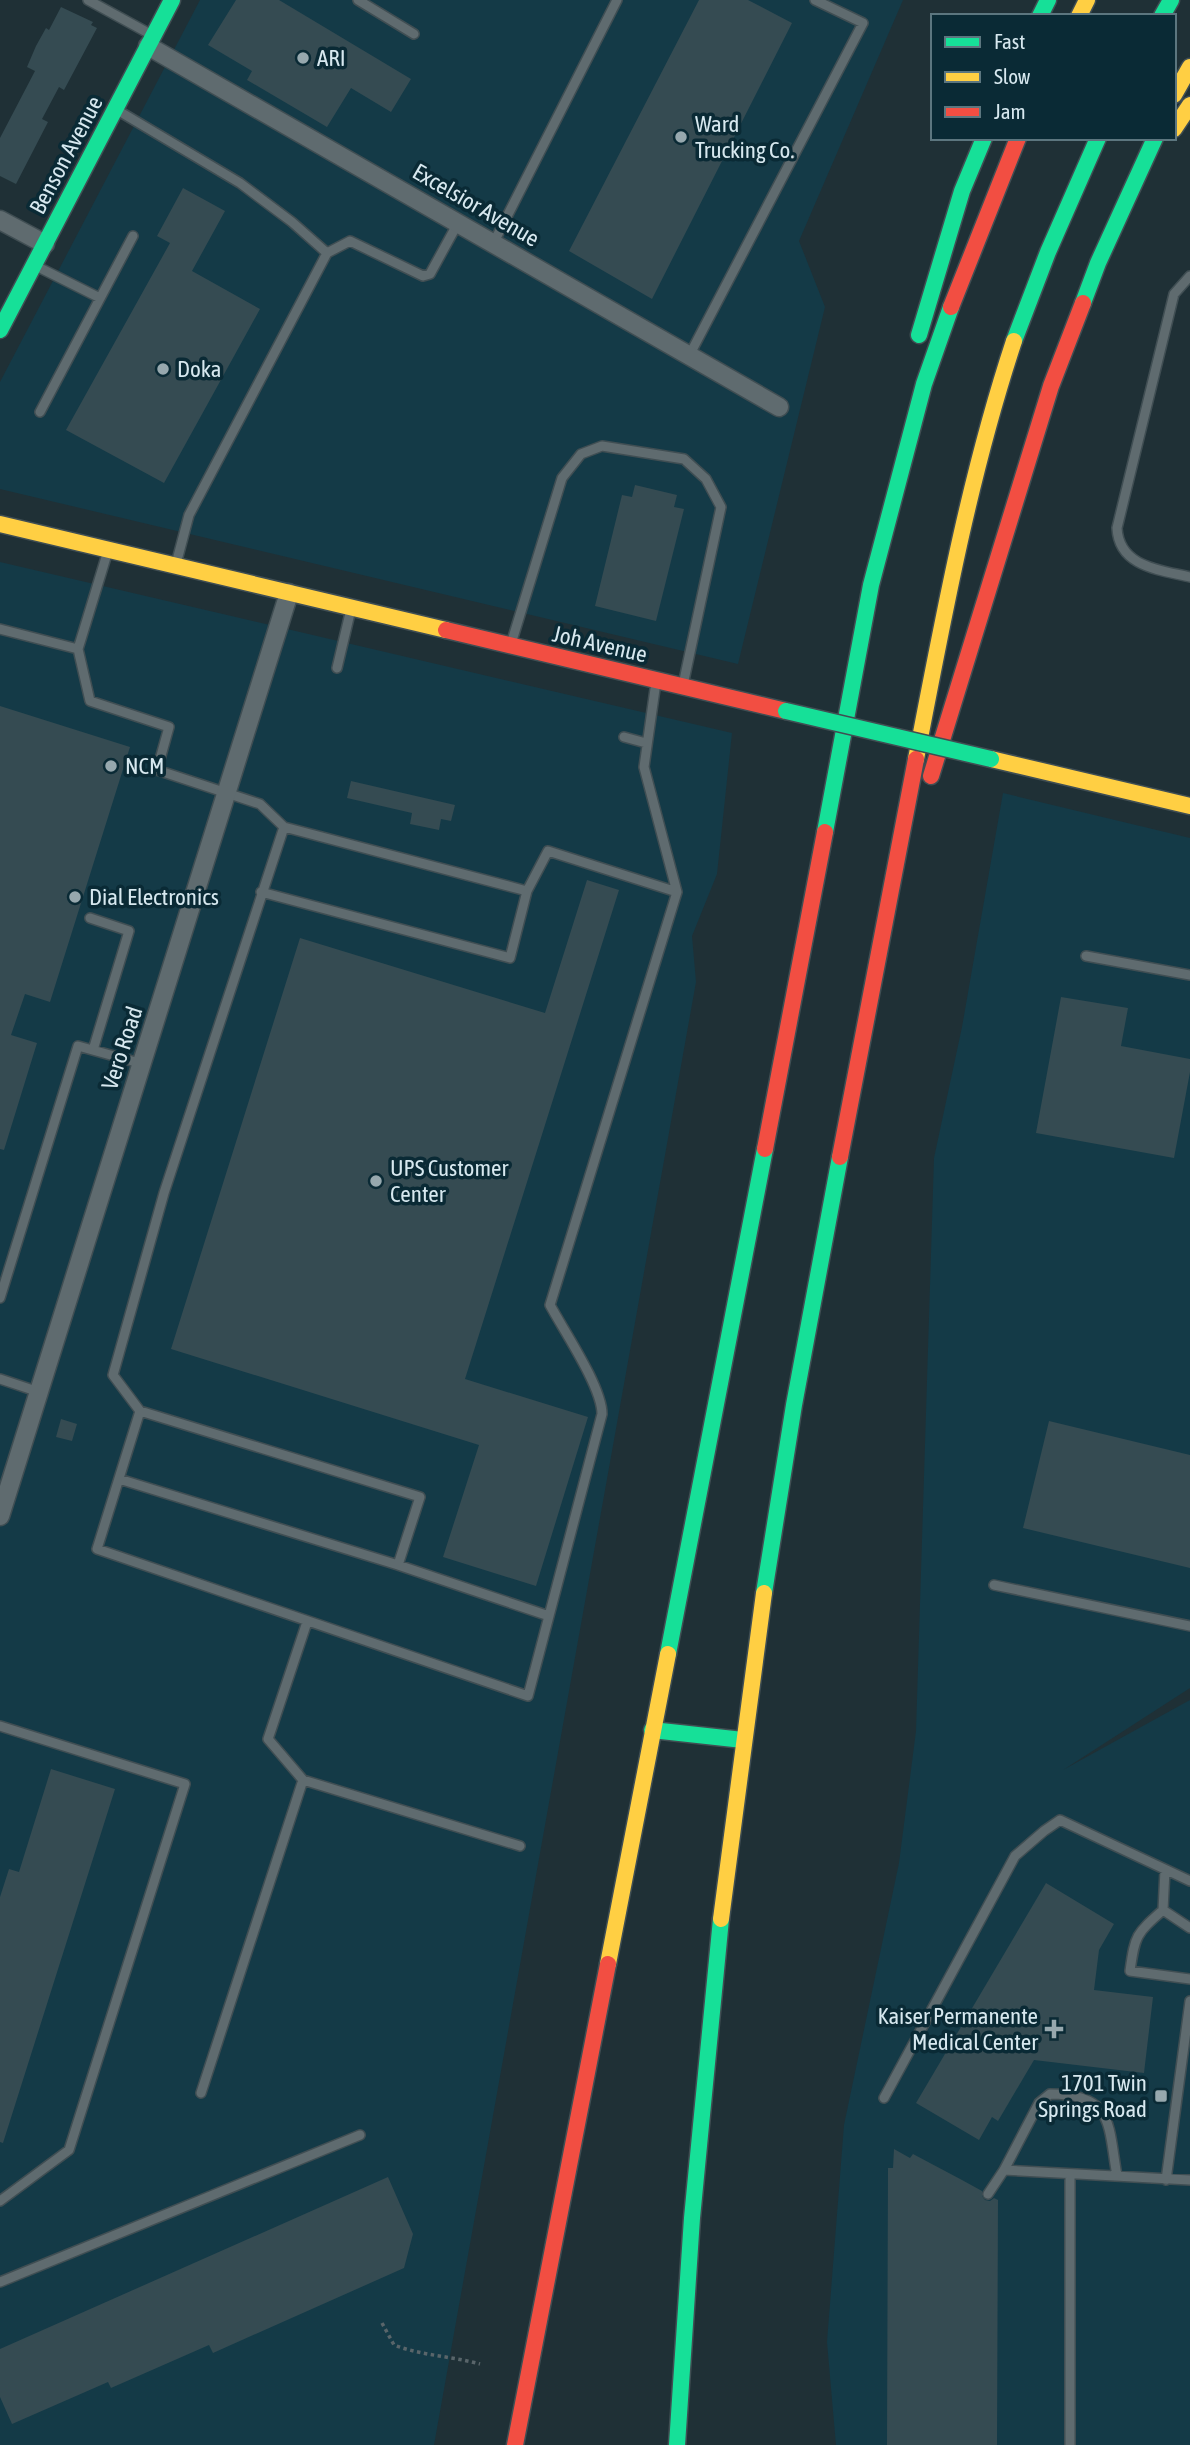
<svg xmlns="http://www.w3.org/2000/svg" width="1190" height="2445" viewBox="0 0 1190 2445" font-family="'Asap Condensed',sans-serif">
	<rect width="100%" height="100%" fill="#1f3036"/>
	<path fill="#143a47" d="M 200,0 L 903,0 L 799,241 L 825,307 L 738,664 L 0,489 L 0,382 Z
		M 0,562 L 732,733 L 717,874 L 692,936 L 696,982 L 434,2445 L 0,2445 Z
		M 1003,793 L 1190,838 L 1190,1688 L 1063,1770 L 1190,1700 L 1190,2445 L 836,2445 L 827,2342 L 844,2125 L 899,1863 L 916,1731 L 934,1158 L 962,1027 Z"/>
	<path fill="#354b52" d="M 236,0 L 279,0 L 411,79 L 391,112 L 351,88 L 327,127 L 247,80 L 252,71 L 208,45 Z
		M 699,0 L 748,0 L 792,23 L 652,299 L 569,251 Z
		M 61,7 L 93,22 L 91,25 L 97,28 L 64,90 L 59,87 L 42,119 L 48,122 L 16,184 L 0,176 L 0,138 L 35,71 L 27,67 L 36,46 L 46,28 L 49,30 Z
		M 183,188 L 225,211 L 192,271 L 260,309 L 164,483 L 66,430 L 170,243 L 157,236 Z
		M 635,485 L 677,495 L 674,507 L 684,509 L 656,621 L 595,606 L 622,495 L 632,497 Z
		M 0,706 L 130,747 L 50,1002 L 25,994 L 11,1035 L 37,1043 L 4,1150 L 0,1149 Z
		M 351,781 L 455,805 L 451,821 L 441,819 L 439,830 L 410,824 L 412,813 L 347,798 Z
		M 587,880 L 619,890 L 465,1379 L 588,1417 L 536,1586 L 443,1557 L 479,1445 L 171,1349 L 300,938 L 545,1013 Z
		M 1061,997 L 1128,1008 L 1121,1046 L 1190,1059 L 1190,1072 L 1174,1158 L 1036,1133 Z
		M 61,1419 L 77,1424 L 72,1441 L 56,1437 Z
		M 1049,1421 L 1190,1455 L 1190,1568 L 1023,1528 Z
		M 51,1769 L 115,1789 L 3,2143 L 0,2142 L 0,1897 L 9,1869 L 19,1872 Z
		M 1046,1883 L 1114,1924 L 1099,1950 L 1094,1990 L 1153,1997 L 1144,2073 L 1034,2060 L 998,2121 L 992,2117 L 979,2140 L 916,2103 Z
		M 894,2149 L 910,2158 L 913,2154 L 962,2180 L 982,2191 L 982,2196 L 985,2200 L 990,2201 L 994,2198 L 998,2200 L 997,2445 L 887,2445 L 888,2168 L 893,2168 Z
		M 388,2177 L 413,2234 L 404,2268 L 213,2353 L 209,2345 L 111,2388 L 108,2382 L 12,2424 L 0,2397 L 0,2349 Z"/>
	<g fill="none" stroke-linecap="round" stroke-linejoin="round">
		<defs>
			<path id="lane" d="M 88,0 L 152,35
				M 358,0 L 414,34
				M 117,110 L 240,183 L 292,222 L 327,253
				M 493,244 L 617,0
				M 36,266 L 100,298
				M 1190,276 L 1174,294 L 1117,528 C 1119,567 1160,570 1190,577
				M 689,356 L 863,23 L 815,0
				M 40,412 L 133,236
				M 176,564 L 189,515 L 327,253 L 350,241 L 423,276 L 430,274 L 458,223
				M 0,629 L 78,649 L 107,554
				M 511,644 L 562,478 L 581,454 L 602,446 L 684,459 L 706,479 L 721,507 L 683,685
				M 78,649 L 90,701 L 169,727 L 157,770 L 260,804 L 284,827 L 164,1193 L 113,1375 L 140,1411 L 97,1549 L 528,1696 L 602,1414 C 602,1387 564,1331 550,1305 L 677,892 L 644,767 L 656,682
				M 337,668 L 351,609
				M 624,737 L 646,743
				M 284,827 L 527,891 L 548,851 L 677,892
				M 261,892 L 510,958 L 527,891
				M 90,918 L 129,931 L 93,1050
				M 1086,956 L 1190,975
				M 0,1298 L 78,1046 L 143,1064
				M 0,1379 L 39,1392
				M 140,1411 L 420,1497 L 398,1565
				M 119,1479 L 398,1565 L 549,1616
				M 994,1585 L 1190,1626
				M 0,1726 L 185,1784 L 69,2150 L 0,2201
				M 303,1780 L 520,1846
				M 1165,1870 L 1163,1910 L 1190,1928
				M 1163,1910 C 1136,1934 1135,1935 1130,1971 L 1190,1979
				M 201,2093 L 303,1780 L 268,1739 L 307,1622
				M 884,2098 L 1015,1856 L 1044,1831 L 1060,1820 L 1190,1881
				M 1004,2170 L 1190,2180
				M 1166,2180 L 1190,2001
				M 988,2194 L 1004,2170 L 1039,2103 L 1050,2094 C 1114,2094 1108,2125 1117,2176
				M 0,2282 L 360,2135
				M 1070,2445 L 1070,2174"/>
			<path id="street" d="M 148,46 L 779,407
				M 0,220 L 45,244
				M 0,1516 L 289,593"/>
			<path id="fast" d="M 1040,16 L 1048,0
				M 1162,16 L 1171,0
				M 1083,303 L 1098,263 L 1155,138
				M 0,330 L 172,0
				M 919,335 L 962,191 L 984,138
				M 1014,341 L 1048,252 L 1098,138
				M 825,832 L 871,585 L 924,384 L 951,307
				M 764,1593 L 794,1405 L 840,1157
				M 668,1654 L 765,1149
				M 652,1730 L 743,1740
				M 677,2445 L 692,2218 L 721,1919"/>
			<path id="slow" d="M 1079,16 L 1087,0
				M 1174,95 L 1190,67
				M 1174,129 L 1190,105
				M 0,524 L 446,630
				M 916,759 C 943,619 969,477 1014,341
				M 991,759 L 1190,806
				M 721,1919 L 764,1593
				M 608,1964 L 668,1654"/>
			<path id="jam" d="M 951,307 L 1018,138
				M 446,630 L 786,711
				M 931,776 L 1051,386 L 1083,303
				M 765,1149 L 825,832
				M 840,1157 L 916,759
				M 515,2445 L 608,1964"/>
		</defs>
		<use href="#lane" stroke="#404e53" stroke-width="12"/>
		<use href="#street" stroke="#404e53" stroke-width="21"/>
		<use href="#fast" stroke="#404e53" stroke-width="19"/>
		<use href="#slow" stroke="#404e53" stroke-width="19"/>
		<use href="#jam" stroke="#404e53" stroke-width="19"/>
		<path stroke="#59656a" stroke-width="3.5" stroke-dasharray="3.5 3.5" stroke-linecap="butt" d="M 382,2323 L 394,2345 C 423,2356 451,2356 480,2364"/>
		<use href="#lane" stroke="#5f6b6f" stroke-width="9"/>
		<use href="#street" stroke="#5f6b6f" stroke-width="18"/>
		<use href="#fast" stroke="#16e098" stroke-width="16"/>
		<use href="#slow" stroke="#ffcf43" stroke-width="16"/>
		<use href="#jam" stroke="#f24e42" stroke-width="16"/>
		<defs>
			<path id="fast-bridge" d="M 786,711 L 991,759"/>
		</defs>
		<use href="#fast-bridge" stroke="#404e53" stroke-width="19" stroke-linecap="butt"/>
		<use href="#fast-bridge" stroke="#16e098" stroke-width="16"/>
	</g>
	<g fill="#97a8ae" stroke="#0a2a35" stroke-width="2.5">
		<circle cx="303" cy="58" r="7"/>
		<circle cx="681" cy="137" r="7"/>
		<circle cx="163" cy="369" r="7"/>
		<circle cx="111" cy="766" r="7"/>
		<circle cx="75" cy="897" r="7"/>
		<circle cx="376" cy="1181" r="7"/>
		<path d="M1050.5 2018.5h7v7h7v7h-7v7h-7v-7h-7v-7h7z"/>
		<rect x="1154" y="2089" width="14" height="14" rx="3.5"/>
	</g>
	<g text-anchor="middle" stroke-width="7" stroke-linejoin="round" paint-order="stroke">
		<g font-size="23" fill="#d7e8ef" stroke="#0a2a35" text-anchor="start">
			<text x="317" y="66">ARI</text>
			<text x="695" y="132">Ward<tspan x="695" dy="26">Trucking Co.</tspan></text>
			<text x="177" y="377">Doka</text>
			<text x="125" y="774">NCM</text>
			<text x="89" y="905">Dial Electronics</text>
			<text x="390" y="1176">UPS Customer<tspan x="390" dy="26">Center</tspan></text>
			<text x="1038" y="2024" text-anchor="end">Kaiser Permanente<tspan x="1038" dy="26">Medical Center</tspan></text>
			<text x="1147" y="2091" text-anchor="end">1701 Twin<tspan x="1147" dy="26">Springs Road</tspan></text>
		</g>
		<g font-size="23" fill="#d7e8ef" stroke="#0a2a35">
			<text transform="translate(66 155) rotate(-62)" y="8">Benson Avenue</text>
			<text transform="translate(476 205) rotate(30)" y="8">Excelsior Avenue</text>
			<text transform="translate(600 644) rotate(13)" y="8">Joh Avenue</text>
			<text transform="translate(122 1048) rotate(-72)" y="8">Vero Road</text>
		</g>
	</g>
	<rect x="931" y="14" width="245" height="126" fill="#0a2a35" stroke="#5c767f" stroke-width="2"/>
	<rect x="945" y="37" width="35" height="10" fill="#16e098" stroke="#5c767f" stroke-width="2"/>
	<text x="994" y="49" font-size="21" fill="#d7e8ef">Fast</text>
	<rect x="945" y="72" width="35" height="10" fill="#ffcf43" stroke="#5c767f" stroke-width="2"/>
	<text x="994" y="84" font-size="21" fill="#d7e8ef">Slow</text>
	<rect x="945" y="107" width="35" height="10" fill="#f24e42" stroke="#5c767f" stroke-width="2"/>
	<text x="994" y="119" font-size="21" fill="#d7e8ef">Jam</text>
</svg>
